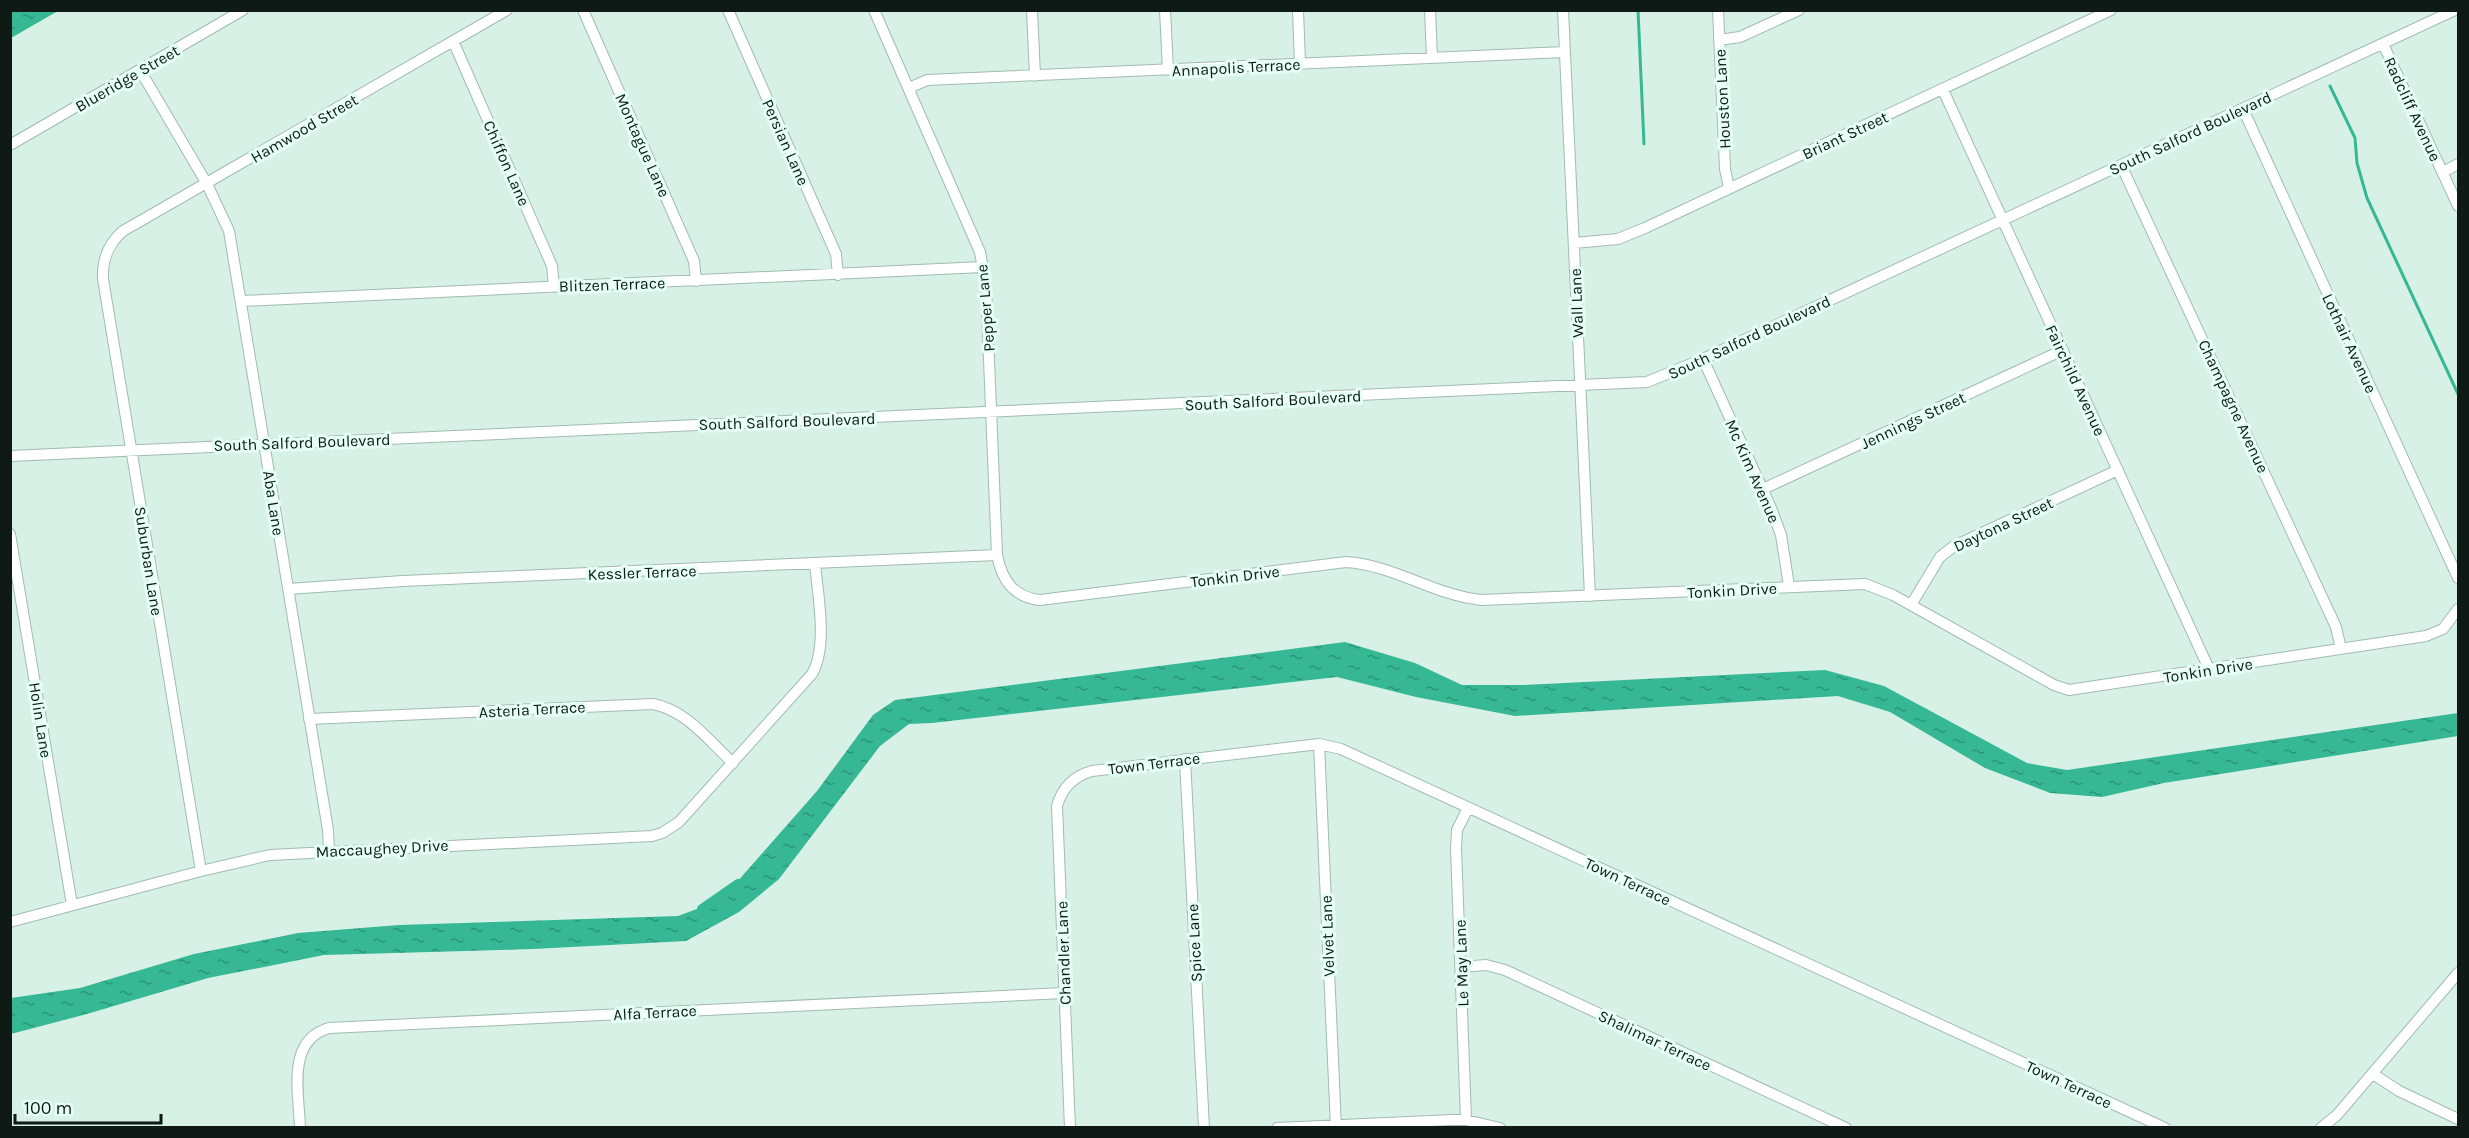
<svg xmlns="http://www.w3.org/2000/svg" width="2469" height="1138" viewBox="0 0 2469 1138" font-family="Karla,sans-serif">
	<defs>
		<pattern id="water-ripples" width="26" height="14" patternUnits="userSpaceOnUse" patternTransform="scale(1.5)"><rect width="26" height="14" fill="#36b894"/><path d="M2 4q2-2 4 0t4 0M15 11q2-2 4 0t4 0" fill="none" stroke="#2c9578"/></pattern>
	</defs>
	<rect width="100%" height="100%" fill="#d7f1e7"/>
	<path fill="url(#water-ripples)" d="M 11,10 L 58,10 L 58,11 L 11,38 Z
		M 1345,642 L 1415,663 L 1462,685 L 1522,685 L 1825,670 L 1884,686 L 2027,763 L 2067,770 L 2458,713 L 2458,736 L 2164,783 L 2102,797 L 2050,793 L 1985,768 L 1890,712 L 1838,696 L 1515,716 L 1416,697 L 1337,677 L 932,723 L 909,724 L 880,746 L 779,879 L 739,912 L 686,941 L 533,949 L 324,955 L 208,978 L 87,1014 L 11,1034 L 11,998 L 80,988 L 194,954 L 298,933 L 399,925 L 678,916 L 721,900 L 817,791 L 873,715 L 895,700 Z"/>
	<g fill="none" stroke-linecap="round" stroke-linejoin="round">
		<path stroke="#36b894" stroke-width="3" d="M 1638,10 L 1644,144
			M 2330,86 L 2355,138 L 2357,163 L 2367,198 L 2458,394"/>
		<path stroke="#36b894" stroke-width="10" d="M 702,909 L 738,884"/>
		<defs>
			<path id="minor" d="M 583,10 L 694,261 L 696,281
				M 728,10 L 836,254 L 838,275
				M 874,10 L 980,252 L 986,286 L 997,555 C 1002,580 1013,597 1040,600 L 1346,562 C 1394,565 1434,595 1481,600 L 1865,584 L 1893,595 L 2054,685 L 2069,690 L 2426,636 L 2443,629 L 2458,609
				M 1032,10 L 1035,76
				M 1165,10 L 1168,70
				M 1298,10 L 1300,64
				M 1430,10 L 1432,58
				M 1563,10 L 1590,596
				M 1718,10 L 1725,169 L 1729,188
				M 1719,40 L 1740,37 L 1799,10
				M 453,41 L 552,266 L 554,287
				M 2383,44 L 2458,206
				M 140,70 L 207,184 L 229,231 L 328,830 L 329,850
				M 909,88 L 927,80 L 1565,52
				M 1943,90 L 2209,669
				M 2243,109 L 2458,578
				M 10,145 L 243,10
				M 2121,165 L 2336,627 L 2341,649
				M 2443,172 L 2458,164
				M 1574,243 L 1618,239 L 1645,228 L 2111,10
				M 242,301 L 983,267
				M 1703,359 L 1771,508 L 1781,535 L 1789,586
				M 10,456 L 1647,382 L 1703,359 L 2455,10
				M 1763,489 L 2063,350
				M 10,534 L 72,905
				M 288,589 L 403,581 L 997,555
				M 1911,605 L 1940,557 L 1954,546 L 2118,470
				M 309,719 L 653,704 C 686,710 709,741 733,763
				M 1319,744 L 1336,1128
				M 1185,759 L 1204,1128
				M 201,871 L 103,279 C 102,259 108,244 123,231 L 507,10
				M 10,922 L 201,871 L 270,855 L 652,836 L 662,833 L 679,822 L 812,674 C 828,646 818,596 815,564
				M 1461,967 L 1486,965 L 1505,970 L 1846,1128
				M 2373,1074 L 2399,1091 L 2458,1119
				M 1466,1120 L 1456,848 L 1457,830 L 1468,808
				M 300,1128 C 299,1093 286,1040 329,1028 L 1064,993
				M 1070,1128 L 1057,806 C 1062,788 1074,776 1092,771 L 1319,744 L 1341,749 L 2165,1128
				M 1277,1128 L 1452,1120 L 1466,1120 L 1500,1128
				M 2321,1128 L 2337,1115 L 2458,973"/>
		</defs>
		<use href="#minor" stroke="#a2bbb1" stroke-width="12"/>
		<use href="#minor" stroke="#fff" stroke-width="10"/>
	</g>
	<g text-anchor="middle" stroke-width="6" stroke-linejoin="round" paint-order="stroke">
		<g font-size="16" fill="#0f1915" stroke="#e5fff4">
			<text transform="translate(1236 67) rotate(-3)" y="6">Annapolis Terrace</text>
			<text transform="translate(127 78) rotate(-30)" y="6">Blueridge Street</text>
			<text transform="translate(1722 99) rotate(-93)" y="6">Houston Lane</text>
			<text transform="translate(2413 109) rotate(65)" y="6">Radcliff Avenue</text>
			<text transform="translate(304 128) rotate(-30)" y="6">Hamwood Street</text>
			<text transform="translate(2190 133) rotate(-25)" y="6">South Salford Boulevard</text>
			<text transform="translate(1845 135) rotate(-25)" y="6">Briant Street</text>
			<text transform="translate(786 142) rotate(66)" y="6">Persian Lane</text>
			<text transform="translate(643 145) rotate(66)" y="6">Montague Lane</text>
			<text transform="translate(507 163) rotate(66)" y="6">Chiffon Lane</text>
			<text transform="translate(612 284) rotate(-2)" y="6">Blitzen Terrace</text>
			<text transform="translate(1576 303) rotate(-92)" y="6">Wall Lane</text>
			<text transform="translate(985 308) rotate(-95)" y="6">Pepper Lane</text>
			<text transform="translate(1749 337) rotate(-25)" y="6">South Salford Boulevard</text>
			<text transform="translate(2350 343) rotate(65)" y="6">Lothair Avenue</text>
			<text transform="translate(2076 380) rotate(65)" y="6">Fairchild Avenue</text>
			<text transform="translate(1273 400) rotate(-3)" y="6">South Salford Boulevard</text>
			<text transform="translate(2234 406) rotate(65)" y="6">Champagne Avenue</text>
			<text transform="translate(1913 420) rotate(-25)" y="6">Jennings Street</text>
			<text transform="translate(787 421) rotate(-2)" y="6">South Salford Boulevard</text>
			<text transform="translate(302 442) rotate(-2)" y="6">South Salford Boulevard</text>
			<text transform="translate(1753 471) rotate(66)" y="6">Mc Kim Avenue</text>
			<text transform="translate(274 503) rotate(81)" y="6">Aba Lane</text>
			<text transform="translate(2003 524) rotate(-25)" y="6">Daytona Street</text>
			<text transform="translate(149 561) rotate(81)" y="6">Suburban Lane</text>
			<text transform="translate(642 572) rotate(-2)" y="6">Kessler Terrace</text>
			<text transform="translate(1235 576) rotate(-7)" y="6">Tonkin Drive</text>
			<text transform="translate(1732 590) rotate(-3)" y="6">Tonkin Drive</text>
			<text transform="translate(2208 670) rotate(-9)" y="6">Tonkin Drive</text>
			<text transform="translate(532 709) rotate(-3)" y="6">Asteria Terrace</text>
			<text transform="translate(41 720) rotate(81)" y="6">Holin Lane</text>
			<text transform="translate(1154 763) rotate(-7)" y="6">Town Terrace</text>
			<text transform="translate(382 848) rotate(-3)" y="6">Maccaughey Drive</text>
			<text transform="translate(1628 881) rotate(25)" y="6">Town Terrace</text>
			<text transform="translate(1327 936) rotate(-92)" y="6">Velvet Lane</text>
			<text transform="translate(1194 943) rotate(-93)" y="6">Spice Lane</text>
			<text transform="translate(1063 953) rotate(-92)" y="6">Chandler Lane</text>
			<text transform="translate(1461 963) rotate(-92)" y="6">Le May Lane</text>
			<text transform="translate(655 1012) rotate(-3)" y="6">Alfa Terrace</text>
			<text transform="translate(1655 1040) rotate(25)" y="6">Shalimar Terrace</text>
			<text transform="translate(2069 1084) rotate(25)" y="6">Town Terrace</text>
		</g>
	</g>
	<rect width="2469" height="1138" fill="none" stroke="#0f1915" stroke-width="24"/>
	<path d="M15 1114v9h146v-9" fill="none" stroke="#0f1915" stroke-width="3"/>
	<text x="24" y="1114" font-size="18" fill="#0f1915" stroke="#e5fff4" stroke-width="4.5" paint-order="stroke">100 m</text>
</svg>
